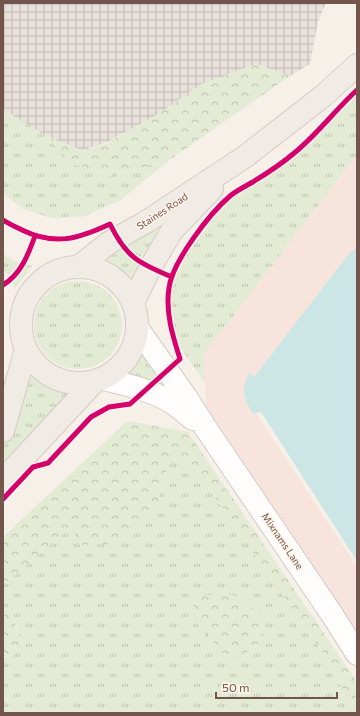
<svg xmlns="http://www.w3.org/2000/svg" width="360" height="716" viewBox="0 0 360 716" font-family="Commissioner,sans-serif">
	<defs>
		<pattern id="industrial-grid" width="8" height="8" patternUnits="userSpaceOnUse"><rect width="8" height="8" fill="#e8e0da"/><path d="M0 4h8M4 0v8" fill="none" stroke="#c0b8b3"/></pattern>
		<pattern id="grass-tufts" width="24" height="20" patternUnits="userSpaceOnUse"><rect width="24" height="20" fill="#e4ebd4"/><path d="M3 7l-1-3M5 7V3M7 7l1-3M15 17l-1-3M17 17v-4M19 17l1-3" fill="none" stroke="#bdc1ae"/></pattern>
		<pattern id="forest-crowns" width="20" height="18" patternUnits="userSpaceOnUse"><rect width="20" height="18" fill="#e4ebd4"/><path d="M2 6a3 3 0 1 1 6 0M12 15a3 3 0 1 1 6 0" fill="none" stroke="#bdc1ae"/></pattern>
	</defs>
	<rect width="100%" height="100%" fill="#f6f0e9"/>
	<path fill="#f6e4dd" d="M 357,155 L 357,245 L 254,377 L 249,373 L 253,414 L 256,413 L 357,567 L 357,632 L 206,411 L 204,354 Z"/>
	<path fill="url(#industrial-grid)" d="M 3,3 L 326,3 L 318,21 L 310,64 L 290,76 L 256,64 L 202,84 L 155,116 L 105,143 L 81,150 L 45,135 L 3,110 Z"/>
	<path fill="url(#grass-tufts)" d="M 357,90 L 357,155 L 204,354 L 205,383 L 173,337 L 168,300 L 176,268 L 202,226 L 230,196 L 278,166 L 309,142 L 341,104 Z
		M 3,109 L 45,135 L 73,164 L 110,176 L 168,161 L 121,200 L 82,217 L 52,218 L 23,209 L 3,194 Z
		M 163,221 L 139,263 L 130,282 L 112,266 L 101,260 L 124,247 Z
		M 3,254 L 14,261 L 32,266 L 15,289 L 8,275 L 3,269 Z
		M34 325a44 44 0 1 1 88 0a44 44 0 1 1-88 0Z
		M 141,350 L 155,372 L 164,390 L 120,376 L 134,363 Z
		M 29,369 C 46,383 54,388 76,391 L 3,471 L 3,448 Z
		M 171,454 L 190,461 L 334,669 L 353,713 L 3,713 L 3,659 L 23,647 L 11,610 L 3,608 L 3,585 L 72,526 L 158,501 Z"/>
	<path fill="url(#forest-crowns)" d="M 256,64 L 290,76 L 168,161 L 110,176 L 73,164 L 45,135 L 81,150 L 105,144 L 155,116 L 202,84 Z
		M 127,421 L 188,432 L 357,682 L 357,713 L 353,713 L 334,669 L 190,461 L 171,455 L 158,501 L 115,544 L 79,545 L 72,526 L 3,585 L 3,537 Z
		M 200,595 L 233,595 L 260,613 L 264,639 L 245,653 L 228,659 L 189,615 Z
		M 3,608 L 11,610 L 23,647 L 3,659 Z"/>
	<path fill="#cce6e5" d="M 357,246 L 357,561 L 261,412 L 253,414 C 243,397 241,392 249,373 L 254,377 L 345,259 Z"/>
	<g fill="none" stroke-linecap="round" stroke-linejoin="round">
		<defs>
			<path id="minor" d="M 138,329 L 186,397 L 207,430 L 333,616 L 357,654
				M 104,379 C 127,385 151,390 171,402 C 179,407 186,414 193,419"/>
			<path id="major" d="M21 325a58 58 0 1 1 116 0a58 58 0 1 1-116 0Z
				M 78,267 L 110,242 L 146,222 L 246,156 L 323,96 L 357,65
				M 133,303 L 150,268 L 171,232 L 212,189
				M 3,431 L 26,349
				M 3,480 L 94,382"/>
		</defs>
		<use href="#minor" stroke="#d4cbc6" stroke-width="24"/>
		<use href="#major" stroke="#d5cac5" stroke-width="24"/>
		<use href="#minor" stroke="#fefdfc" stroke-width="22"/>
		<use href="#major" stroke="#f1ebe5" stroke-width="22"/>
		<defs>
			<path id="cycleway" d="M 3,220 C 9,224 16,227 22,230 C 55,246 78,239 110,224 C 126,257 138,263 172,277
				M 3,285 C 21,274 28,255 35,236
				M 3,499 L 33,467 L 48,463 L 91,417 L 109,407 L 130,404 L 180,359 C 173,337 165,312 169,288 C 172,262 210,213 230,196 C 236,191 244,187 251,183 C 266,174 280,165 293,154 C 317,135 335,110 357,90"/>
		</defs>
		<use href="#cycleway" stroke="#fef4ea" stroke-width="8"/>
		<use href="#cycleway" stroke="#d6006c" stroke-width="5"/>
	</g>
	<g text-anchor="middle" stroke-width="3" stroke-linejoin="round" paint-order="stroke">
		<g font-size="10" fill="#72554b" stroke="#fef4ea">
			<text transform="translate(162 211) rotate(-33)" y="4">Staines Road</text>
			<text transform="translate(283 541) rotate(56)" y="4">Mixnams Lane</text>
		</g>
	</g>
	<rect width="360" height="716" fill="none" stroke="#72554b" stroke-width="8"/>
	<path d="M216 692v6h121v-6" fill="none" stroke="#72554b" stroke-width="2"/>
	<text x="222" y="692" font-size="12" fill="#72554b" stroke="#fef4ea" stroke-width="3" paint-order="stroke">50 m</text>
</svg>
